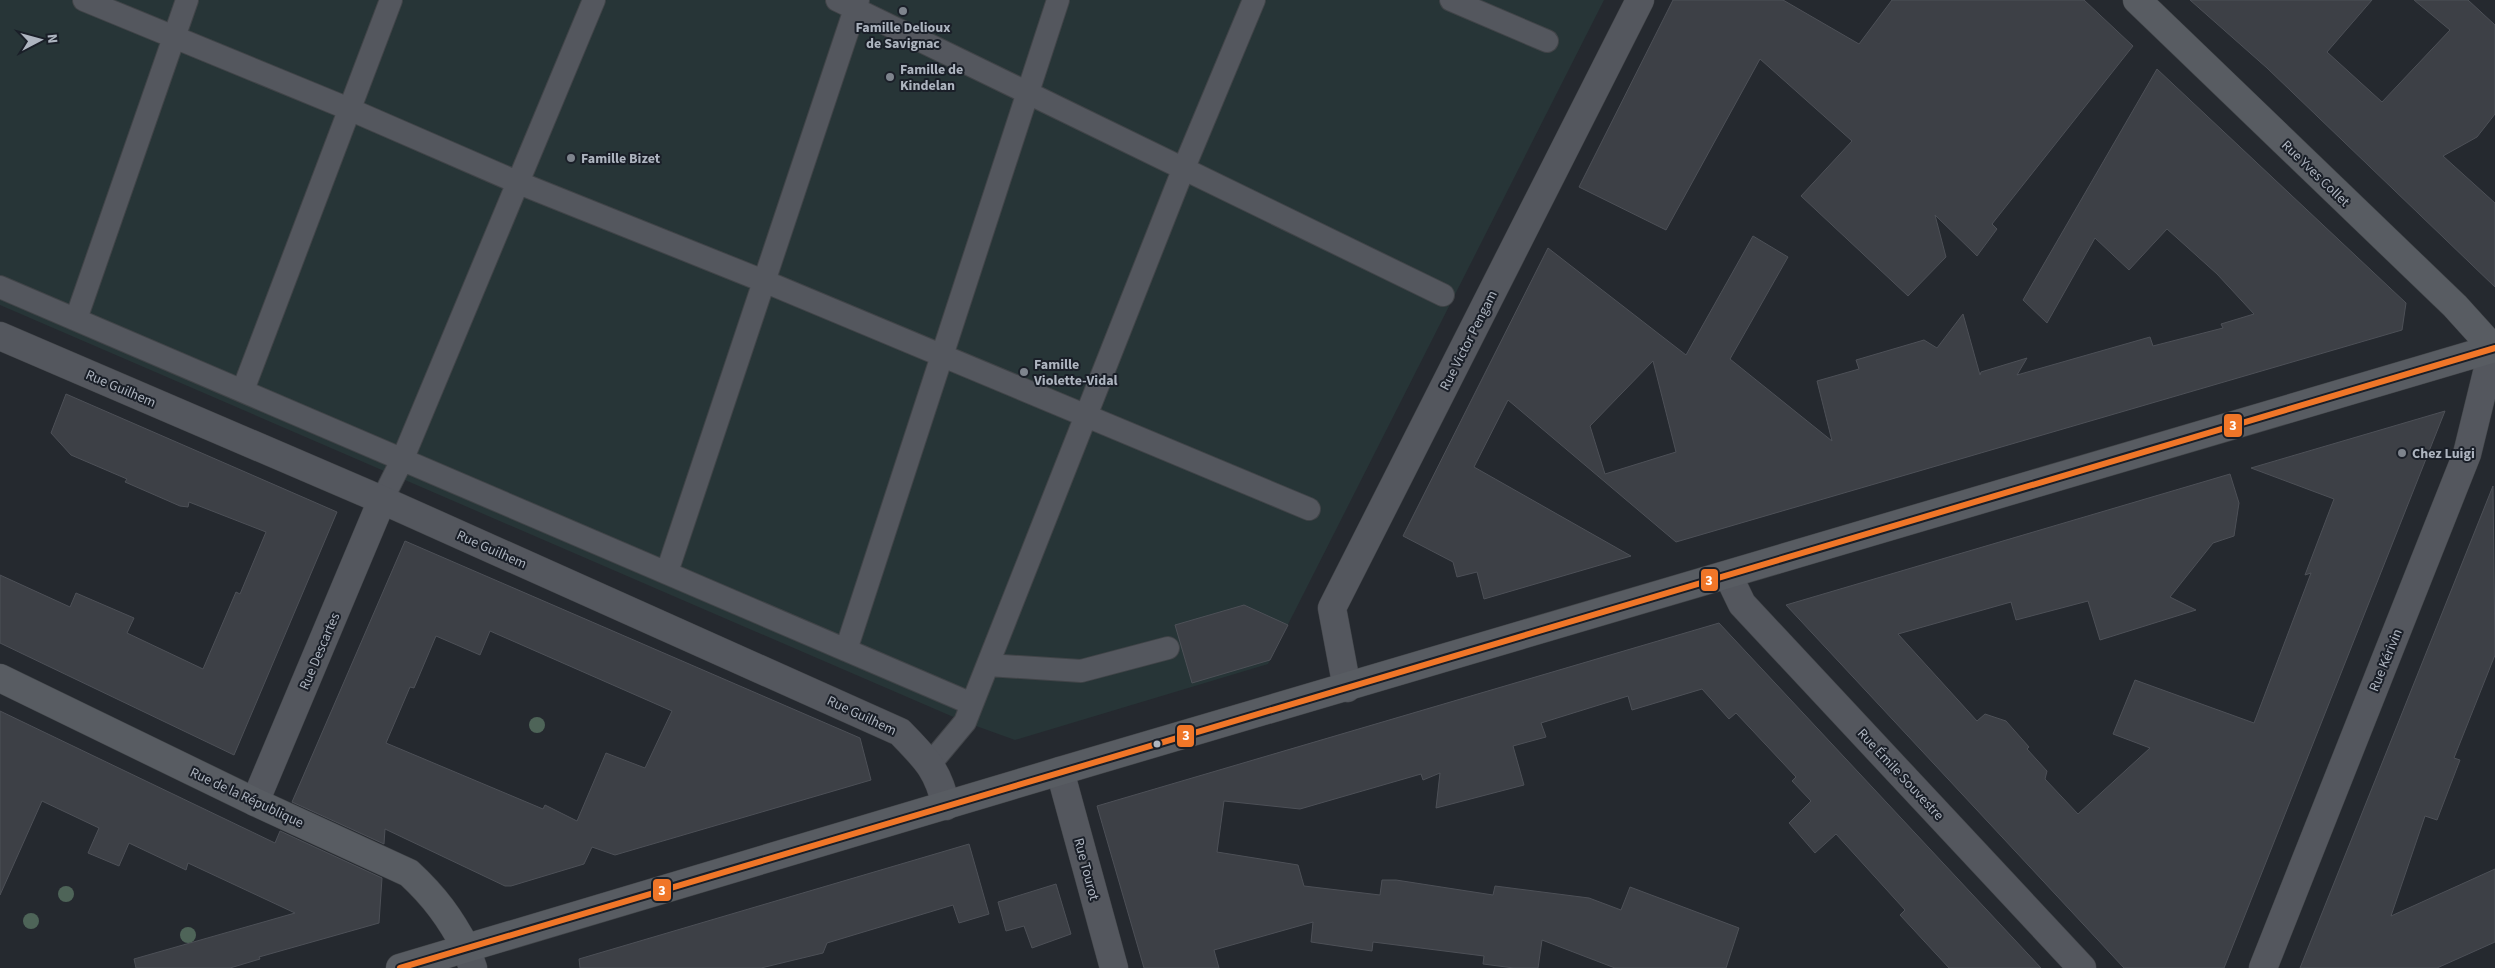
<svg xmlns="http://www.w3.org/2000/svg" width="2495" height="968" viewBox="0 0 2495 968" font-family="'Source Sans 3',sans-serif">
	<rect width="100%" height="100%" fill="#25292f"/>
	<path fill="#273537" d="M 0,0 L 1604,0 L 1268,664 L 1015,740 L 965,722 L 0,305 Z"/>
	<path fill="#3d4046" stroke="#4d5057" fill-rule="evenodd" d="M 1673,0 L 1783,0 L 1859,44 L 1892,0 L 2084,0 L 2133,46 L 1992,224 L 1997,229 L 1977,256 L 1935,215 L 1946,257 L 1908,296 L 1801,196 L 1852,141 L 1760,59 L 1666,230 L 1579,187 Z
		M 2190,0 L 2372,0 L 2327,52 L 2382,102 L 2450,30 L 2414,0 L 2468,0 L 2495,25 L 2495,114 L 2477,137 L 2443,156 L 2495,203 L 2495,287 L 2267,68 Z
		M 2157,69 L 2406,303 L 2402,330 L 1676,542 L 1508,400 L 1474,467 L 1631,556 L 1484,599 L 1477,572 L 1457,577 L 1453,562 L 1403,536 L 1548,248 L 1686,355 L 1753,236 L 1788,257 L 1730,359 L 1832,441 L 1817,381 L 1859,369 L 1856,360 L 1924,340 L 1937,348 L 1963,314 L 1980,375 L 1981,372 L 2027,358 L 2017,375 L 2150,337 L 2153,346 L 2223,328 L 2221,324 L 2254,314 L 2217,274 L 2167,229 L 2129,270 L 2095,238 L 2047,323 L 2023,300 ZM 1653,361 L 1676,452 L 1605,474 L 1590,426 Z
		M 66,394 L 337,512 L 234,755 L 0,643 L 0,575 L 70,607 L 76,593 L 134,618 L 127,633 L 203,669 L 236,592 L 240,594 L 266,532 L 189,502 L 188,507 L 180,506 L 125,482 L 127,479 L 71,455 L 51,433 Z
		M 2445,411 L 2224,968 L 2124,968 L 1786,605 L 2230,474 L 2239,503 L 2234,536 L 2213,543 L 2170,597 L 2196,610 L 2100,640 L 2088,601 L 2016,620 L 2011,602 L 1898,634 L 1977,721 L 1985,714 L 2006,721 L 2029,747 L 2027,749 L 2047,771 L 2045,779 L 2078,814 L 2150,748 L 2113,734 L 2135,680 L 2254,723 L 2311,573 L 2305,575 L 2334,499 L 2251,468 Z
		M 2493,486 L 2495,655 L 2454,758 L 2460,760 L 2437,820 L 2425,816 L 2391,916 L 2495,869 L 2495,942 L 2437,968 L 2300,968 Z
		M 405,541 L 860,738 L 871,780 L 615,855 L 592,847 L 584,864 L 511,886 L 505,886 L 385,829 L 384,844 L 292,802 ZM 490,631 L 672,711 L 645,768 L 606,753 L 577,821 L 545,805 L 543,809 L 386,743 L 410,687 L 414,688 L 436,636 L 480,655 Z
		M 1244,605 L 1288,625 L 1270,660 L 1192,683 L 1175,625 Z
		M 1719,623 L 2041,968 L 1949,968 L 1900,915 L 1905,910 L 1836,834 L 1815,853 L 1789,823 L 1811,801 L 1792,781 L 1796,777 L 1736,713 L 1729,719 L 1702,689 L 1632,710 L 1628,696 L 1541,723 L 1546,737 L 1513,746 L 1524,785 L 1436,808 L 1440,773 L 1423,780 L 1421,774 L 1300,809 L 1224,801 L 1217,852 L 1298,865 L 1304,886 L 1380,895 L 1382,880 L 1396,880 L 1493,895 L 1495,886 L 1589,898 L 1621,910 L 1630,887 L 1739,928 L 1726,968 L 1615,968 L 1542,940 L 1538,968 L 1514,968 L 1483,964 L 1484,956 L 1373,942 L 1372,951 L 1311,942 L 1313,922 L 1214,950 L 1219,968 L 1144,968 L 1097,806 Z
		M 0,711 L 275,843 L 280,831 L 382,878 L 379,923 L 259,957 L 260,959 L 230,968 L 136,968 L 134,959 L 295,913 L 188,863 L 186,870 L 129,843 L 119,866 L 88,853 L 99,828 L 42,801 L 0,895 Z
		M 969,844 L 989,914 L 959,923 L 953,905 L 827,943 L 823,953 L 761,968 L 580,968 L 579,959 Z
		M 1056,884 L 1071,934 L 1032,948 L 1024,926 L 1006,931 L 998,902 Z"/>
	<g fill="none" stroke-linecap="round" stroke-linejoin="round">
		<defs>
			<path id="lane" d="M 84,0 L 349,109 L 519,183 L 766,282 L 1309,509
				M 837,0 L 1443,295
				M 1451,0 L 1547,41
				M 0,287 L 972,704
				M 76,319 L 187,0
				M 243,390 L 391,0
				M 382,500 L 403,458 L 594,0
				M 667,572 L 858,0
				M 846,650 L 1058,0
				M 988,665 L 1081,671 L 1168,648
				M 930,764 L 965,722 L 1183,170 L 1254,0"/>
			<path id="street" d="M 0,336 L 382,500 L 900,732 C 925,758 938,769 946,806
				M 1728,575 L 1742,604 L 2082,968
				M 1347,688 L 1332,608 L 1640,0
				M 1060,771 L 1114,968
				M 255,802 L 382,500
				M 466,948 L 473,968
				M 2263,968 L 2467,454 L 2493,348"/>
			<path id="secondary" d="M 2137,0 L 2455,306 L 2493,348
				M 0,678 L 255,802 L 409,873 C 435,897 450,918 466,948
				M 400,968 L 1060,771 L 2495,348"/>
		</defs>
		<use href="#lane" stroke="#414448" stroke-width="24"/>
		<use href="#street" stroke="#414448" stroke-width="29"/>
		<use href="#secondary" stroke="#414448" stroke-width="29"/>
		<use href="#lane" stroke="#54575e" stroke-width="22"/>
		<use href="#street" stroke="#54575e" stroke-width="28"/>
		<use href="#secondary" stroke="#585c62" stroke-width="28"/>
		<defs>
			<path id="bus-1" d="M 400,968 L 2495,348"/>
		</defs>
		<use href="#bus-1" stroke="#1a1f28" stroke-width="10"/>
		<use href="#bus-1" stroke="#f07628" stroke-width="6"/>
	</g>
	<g fill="#4e6458">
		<circle cx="537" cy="725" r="8"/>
		<circle cx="66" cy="894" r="8"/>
		<circle cx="31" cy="921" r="8"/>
		<circle cx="188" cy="935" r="8"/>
	</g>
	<g fill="#7e848d" stroke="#1a1f28" stroke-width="2">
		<circle cx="903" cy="11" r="5"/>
		<circle cx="890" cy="77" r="5"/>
		<circle cx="571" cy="158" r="5"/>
		<circle cx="1024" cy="372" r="5"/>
		<circle cx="2402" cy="453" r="5"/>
	</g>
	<circle fill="#aeb5c0" stroke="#1a1f28" stroke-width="2" cx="1157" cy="744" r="4.5"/>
	<g text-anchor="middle" stroke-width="4" stroke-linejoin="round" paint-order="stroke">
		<g font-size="14" font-weight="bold" fill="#aeb5c0" stroke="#1a1f28" text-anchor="start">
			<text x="903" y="32" text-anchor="middle">Famille Delioux<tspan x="903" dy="16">de Savignac</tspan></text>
			<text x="900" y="74">Famille de<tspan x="900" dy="16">Kindelan</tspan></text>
			<text x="581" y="163">Famille Bizet</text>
			<text x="1034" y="369">Famille<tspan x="1034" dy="16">Violette-Vidal</tspan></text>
			<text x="2412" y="458">Chez Luigi</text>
		</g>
		<g font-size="14" fill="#aeb5c0" stroke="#1a1f28">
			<text transform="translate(2316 173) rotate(44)" y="5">Rue Yves Collet</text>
			<text transform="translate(1468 340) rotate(-63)" y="5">Rue Victor Pengam</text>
			<text transform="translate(121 388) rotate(23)" y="5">Rue Guilhem</text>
			<text transform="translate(492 549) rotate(24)" y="5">Rue Guilhem</text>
			<text transform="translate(319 651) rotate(-67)" y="5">Rue Descartes</text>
			<text transform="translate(2385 660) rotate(-68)" y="5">Rue Kérivin</text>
			<text transform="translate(862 715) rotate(25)" y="5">Rue Guilhem</text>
			<text transform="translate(1901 774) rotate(47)" y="5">Rue Émile Souvestre</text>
			<text transform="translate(247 797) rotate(25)" y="5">Rue de la République</text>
			<text transform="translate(1087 869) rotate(75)" y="5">Rue Tourot</text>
		</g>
	</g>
	<g stroke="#1a1f28" stroke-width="2">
		<rect x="2223" y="413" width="20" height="25" rx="5" fill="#f07628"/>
		<rect x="1700" y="568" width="19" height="24" rx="5" fill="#f07628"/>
		<rect x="1176" y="724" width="19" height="24" rx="5" fill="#f07628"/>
		<rect x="652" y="878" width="20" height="24" rx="5" fill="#f07628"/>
	</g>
	<g font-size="14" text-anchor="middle" font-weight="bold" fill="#fff">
		<text x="2233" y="430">3</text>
		<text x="1709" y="585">3</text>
		<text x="1186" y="740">3</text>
		<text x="662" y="895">3</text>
	</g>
	<g transform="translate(40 40) rotate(84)" stroke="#1a1f28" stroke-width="4" paint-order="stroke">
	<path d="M0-4L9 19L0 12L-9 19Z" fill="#aeb5c0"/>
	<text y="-8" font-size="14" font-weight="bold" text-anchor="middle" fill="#aeb5c0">N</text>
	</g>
</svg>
